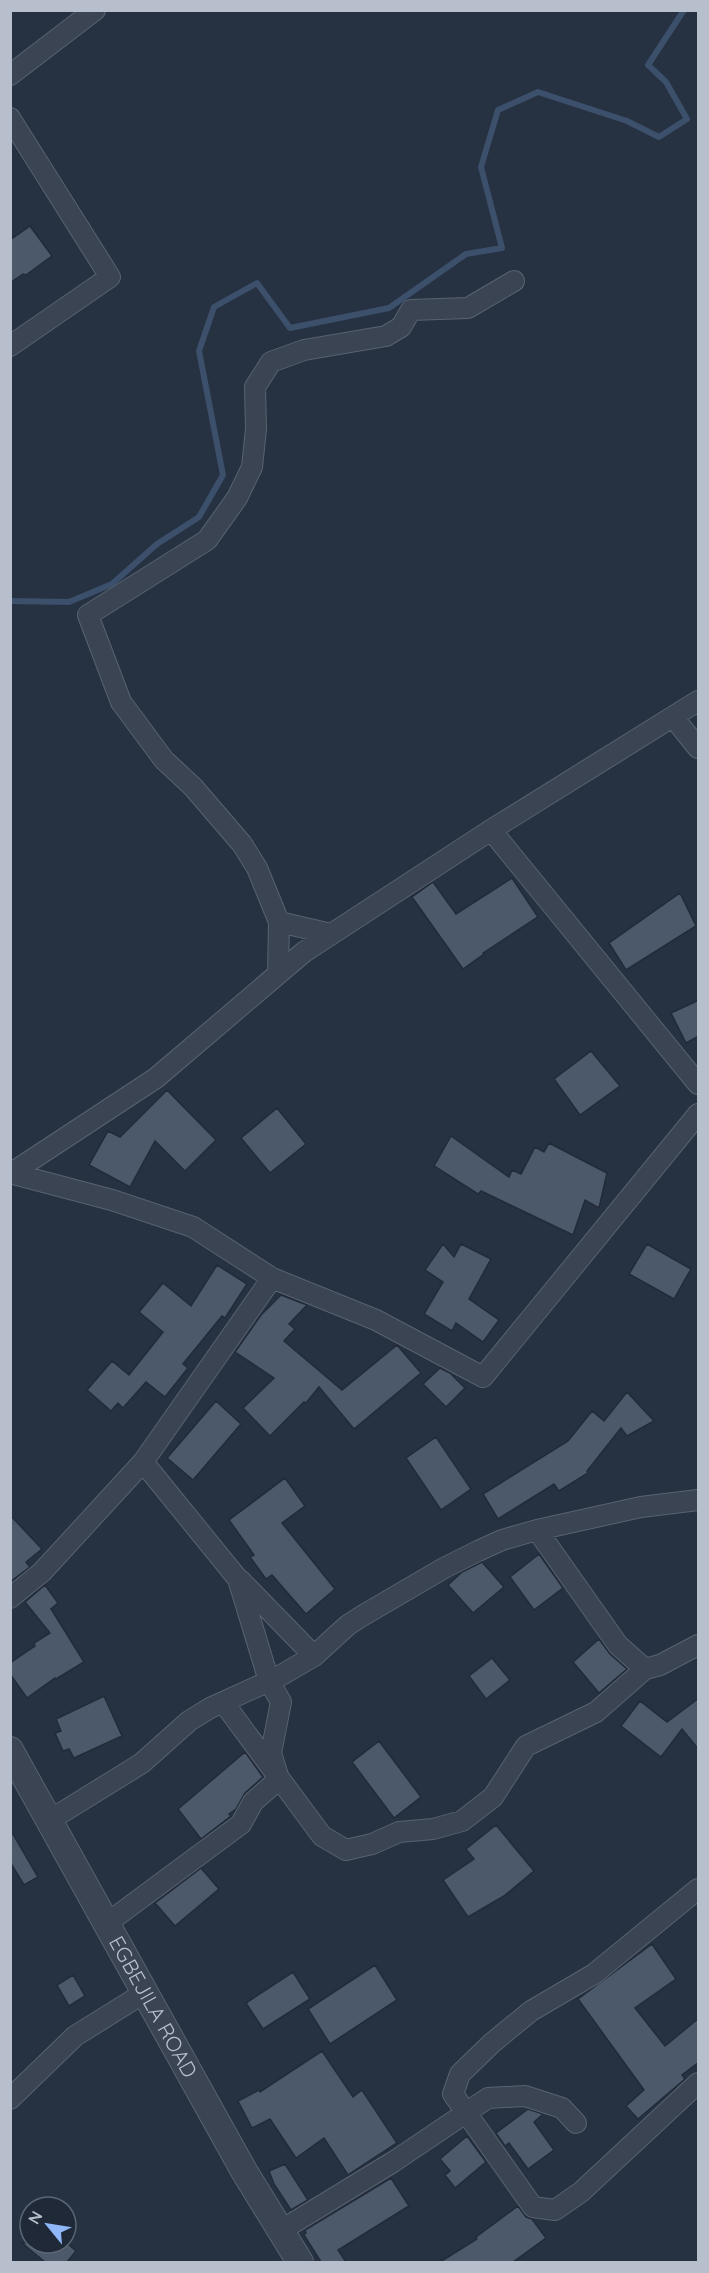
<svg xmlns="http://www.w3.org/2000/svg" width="709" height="2273" viewBox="0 0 709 2273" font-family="Quicksand,sans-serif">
	<rect width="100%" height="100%" fill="#263242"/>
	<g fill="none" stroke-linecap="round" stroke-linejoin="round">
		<path stroke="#3c4f6b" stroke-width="6" d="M 10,601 L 69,602 L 112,584 L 157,544 L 199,517 L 223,475 L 199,351 L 214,307 L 257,283 L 290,328 L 389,308 L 466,254 L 502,248 L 481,167 L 498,110 L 538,92 L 627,121 L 659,137 L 687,119 L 666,82 L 648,65 L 684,10"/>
	</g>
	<path fill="#4c596b" stroke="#212b39" stroke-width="1.5" d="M 30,226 L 52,256 L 26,275 L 23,274 L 10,283 L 10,240 Z
		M 512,878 L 538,917 L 483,953 L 484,954 L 463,969 L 412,897 L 433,882 L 456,914 Z
		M 680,893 L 696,926 L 626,970 L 609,943 Z
		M 699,1000 L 699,1036 L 686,1043 L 671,1013 Z
		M 591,1051 L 620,1086 L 580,1115 L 554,1079 Z
		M 167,1090 L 216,1140 L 185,1171 L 155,1141 L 130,1187 L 89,1165 L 108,1131 L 120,1137 Z
		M 277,1108 L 306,1144 L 270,1173 L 241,1138 Z
		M 451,1136 L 509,1177 L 512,1170 L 521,1174 L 535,1147 L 544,1152 L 549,1143 L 607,1173 L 599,1208 L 585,1200 L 573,1235 L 481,1191 L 478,1194 L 434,1166 Z
		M 443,1244 L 454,1257 L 461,1244 L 491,1259 L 469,1299 L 499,1320 L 483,1342 L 456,1323 L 452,1331 L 424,1314 L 443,1282 L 425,1270 Z
		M 647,1244 L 691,1269 L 674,1299 L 629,1274 Z
		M 217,1265 L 247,1284 L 225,1318 L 222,1316 L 183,1364 L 188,1368 L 165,1397 L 146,1382 L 123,1408 L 118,1403 L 111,1411 L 87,1390 L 112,1361 L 129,1375 L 163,1332 L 139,1312 L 163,1283 L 191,1306 Z
		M 281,1295 L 307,1305 L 289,1324 L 295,1329 L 284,1341 L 342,1390 L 397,1345 L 421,1373 L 354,1429 L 319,1387 L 306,1403 L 304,1402 L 270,1436 L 243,1408 L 274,1378 L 235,1352 L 261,1315 Z
		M 440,1368 L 450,1373 L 465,1388 L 446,1407 L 423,1384 Z
		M 627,1392 L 654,1421 L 627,1436 L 621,1428 L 587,1471 L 588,1473 L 559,1491 L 554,1484 L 498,1519 L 483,1494 L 568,1441 L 592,1411 L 604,1421 Z
		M 216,1401 L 241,1424 L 193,1480 L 167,1458 Z
		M 436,1437 L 471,1489 L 441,1510 L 406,1458 Z
		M 285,1478 L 305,1506 L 282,1523 L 335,1589 L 306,1614 L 272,1575 L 266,1579 L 250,1557 L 254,1555 L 229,1520 Z
		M 10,1515 L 42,1549 L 26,1562 L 30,1567 L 10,1582 Z
		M 539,1554 L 563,1588 L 534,1610 L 510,1577 Z
		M 482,1562 L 504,1587 L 473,1613 L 448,1585 L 462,1572 Z
		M 45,1585 L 58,1603 L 51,1609 L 84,1662 L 56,1679 L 55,1678 L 27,1698 L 10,1674 L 10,1663 L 35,1646 L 34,1643 L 50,1633 L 25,1602 Z
		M 599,1639 L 610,1654 L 627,1669 L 599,1693 L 573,1662 Z
		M 492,1658 L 510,1680 L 486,1699 L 469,1676 Z
		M 104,1696 L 122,1736 L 74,1758 L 69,1749 L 63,1751 L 55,1733 L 61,1731 L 56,1719 Z
		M 699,1698 L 699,1750 L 682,1729 L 661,1757 L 621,1726 L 640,1701 L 667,1722 Z
		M 379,1741 L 421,1797 L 394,1818 L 352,1762 Z
		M 245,1752 L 263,1777 L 245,1793 L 236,1809 L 229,1814 L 231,1816 L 201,1839 L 178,1809 Z
		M 496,1825 L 534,1871 L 504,1896 L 468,1917 L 443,1880 L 474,1859 L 466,1849 Z
		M 10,1829 L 38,1877 L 24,1885 L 10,1862 Z
		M 201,1868 L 219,1889 L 175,1926 L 155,1903 Z
		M 652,1944 L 676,1979 L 635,2008 L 665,2046 L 699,2018 L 699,2062 L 682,2075 L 685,2079 L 638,2119 L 626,2106 L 644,2090 L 578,1999 Z
		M 375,1965 L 397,2000 L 330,2044 L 308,2009 Z
		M 293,1972 L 310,1999 L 263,2029 L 246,2003 Z
		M 73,1975 L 85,1996 L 69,2006 L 57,1985 Z
		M 322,2051 L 353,2097 L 362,2090 L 397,2143 L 348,2175 L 324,2138 L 296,2158 L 270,2119 L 252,2128 L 238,2101 L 259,2090 L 260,2092 Z
		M 528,2109 L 543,2114 L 534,2122 L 554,2150 L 528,2169 L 509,2143 L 505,2146 L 496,2133 Z
		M 467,2136 L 486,2162 L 455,2188 L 445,2175 L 450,2171 L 440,2159 Z
		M 285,2164 L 308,2200 L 291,2210 L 274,2184 L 269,2171 Z
		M 391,2178 L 409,2206 L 338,2250 L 346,2262 L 321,2262 L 304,2235 L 306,2233 L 305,2230 Z
		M 518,2206 L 526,2217 L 532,2219 L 546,2238 L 513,2262 L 440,2262 L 477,2239 L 476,2237 Z
		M 22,2243 L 67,2243 L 76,2251 L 67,2262 L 45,2262 Z"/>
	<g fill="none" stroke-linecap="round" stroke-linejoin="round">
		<defs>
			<path id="minor" d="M 10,75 L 95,10
				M 10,118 L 110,277 L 10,346
				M 673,717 L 698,748
				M 491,830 L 698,1084
				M 279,922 L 331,934
				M 278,974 L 279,922 L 257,868 L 242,844 L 193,787 L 164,760 L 121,702 L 88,615 L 207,540 L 237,498 L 252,467 L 256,429 L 255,387 L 271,362 L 304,350 L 386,336 L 401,327 L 411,310 L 468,308 L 514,281
				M 10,1173 L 112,1200 L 193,1227 L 272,1278 L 376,1320 L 483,1377 L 698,1114
				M 10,1174 L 156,1078 L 304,952 L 491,830 L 698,701
				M 537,1530 L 618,1645 L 645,1669 L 660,1665 L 698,1645
				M 240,1580 L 314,1656
				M 10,1598 L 42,1572 L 143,1462 L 272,1278
				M 223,1702 L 322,1836 L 346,1850 L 372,1844 L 399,1832 L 433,1829 L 462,1821 L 493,1797 L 526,1746 L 596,1712 L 645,1669
				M 50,1820 L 142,1763 L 189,1721 L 210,1708 L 278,1677 L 314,1656 L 348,1625 L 362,1616 L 444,1568 L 478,1551 L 502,1540 L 537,1530 L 641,1507 L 698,1500
				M 698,1889 L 594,1974 L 531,2011 L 492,2043 L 460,2074 L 453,2094 L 533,2207 L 555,2210 L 581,2192 L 698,2083
				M 106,1924 L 241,1824 L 253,1802 L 279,1779 L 271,1753 L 281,1702 L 269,1681 L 238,1579 L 143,1462
				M 10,2099 L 75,2036 L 144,1993
				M 280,2231 L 393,2162 L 488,2098 L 525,2096 L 562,2108 L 576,2123"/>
			<g id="tertiary">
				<path id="s1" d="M 10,1750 L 244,2171 L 300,2262"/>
			</g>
		</defs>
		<use href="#minor" stroke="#59626f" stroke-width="22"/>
		<use href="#tertiary" stroke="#59626f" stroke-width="28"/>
		<use href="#minor" stroke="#3b4452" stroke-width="20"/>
		<use href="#tertiary" stroke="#3b4452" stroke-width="26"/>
	</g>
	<g text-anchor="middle" stroke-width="4.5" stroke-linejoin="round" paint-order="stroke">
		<g font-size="21" fill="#b8bfcc" stroke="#1f2937">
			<text dy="7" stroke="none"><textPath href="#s1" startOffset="294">EGBEJILA ROAD</textPath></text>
		</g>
	</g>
	<rect width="709" height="2273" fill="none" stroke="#b8bfcc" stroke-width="24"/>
	<g transform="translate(48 2225) rotate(300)"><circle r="28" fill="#1f2937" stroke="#5c6573" stroke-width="1.5"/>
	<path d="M0-4.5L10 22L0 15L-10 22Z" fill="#90b7f8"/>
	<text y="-9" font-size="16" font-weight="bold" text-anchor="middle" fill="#b8bfcc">N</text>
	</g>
</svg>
